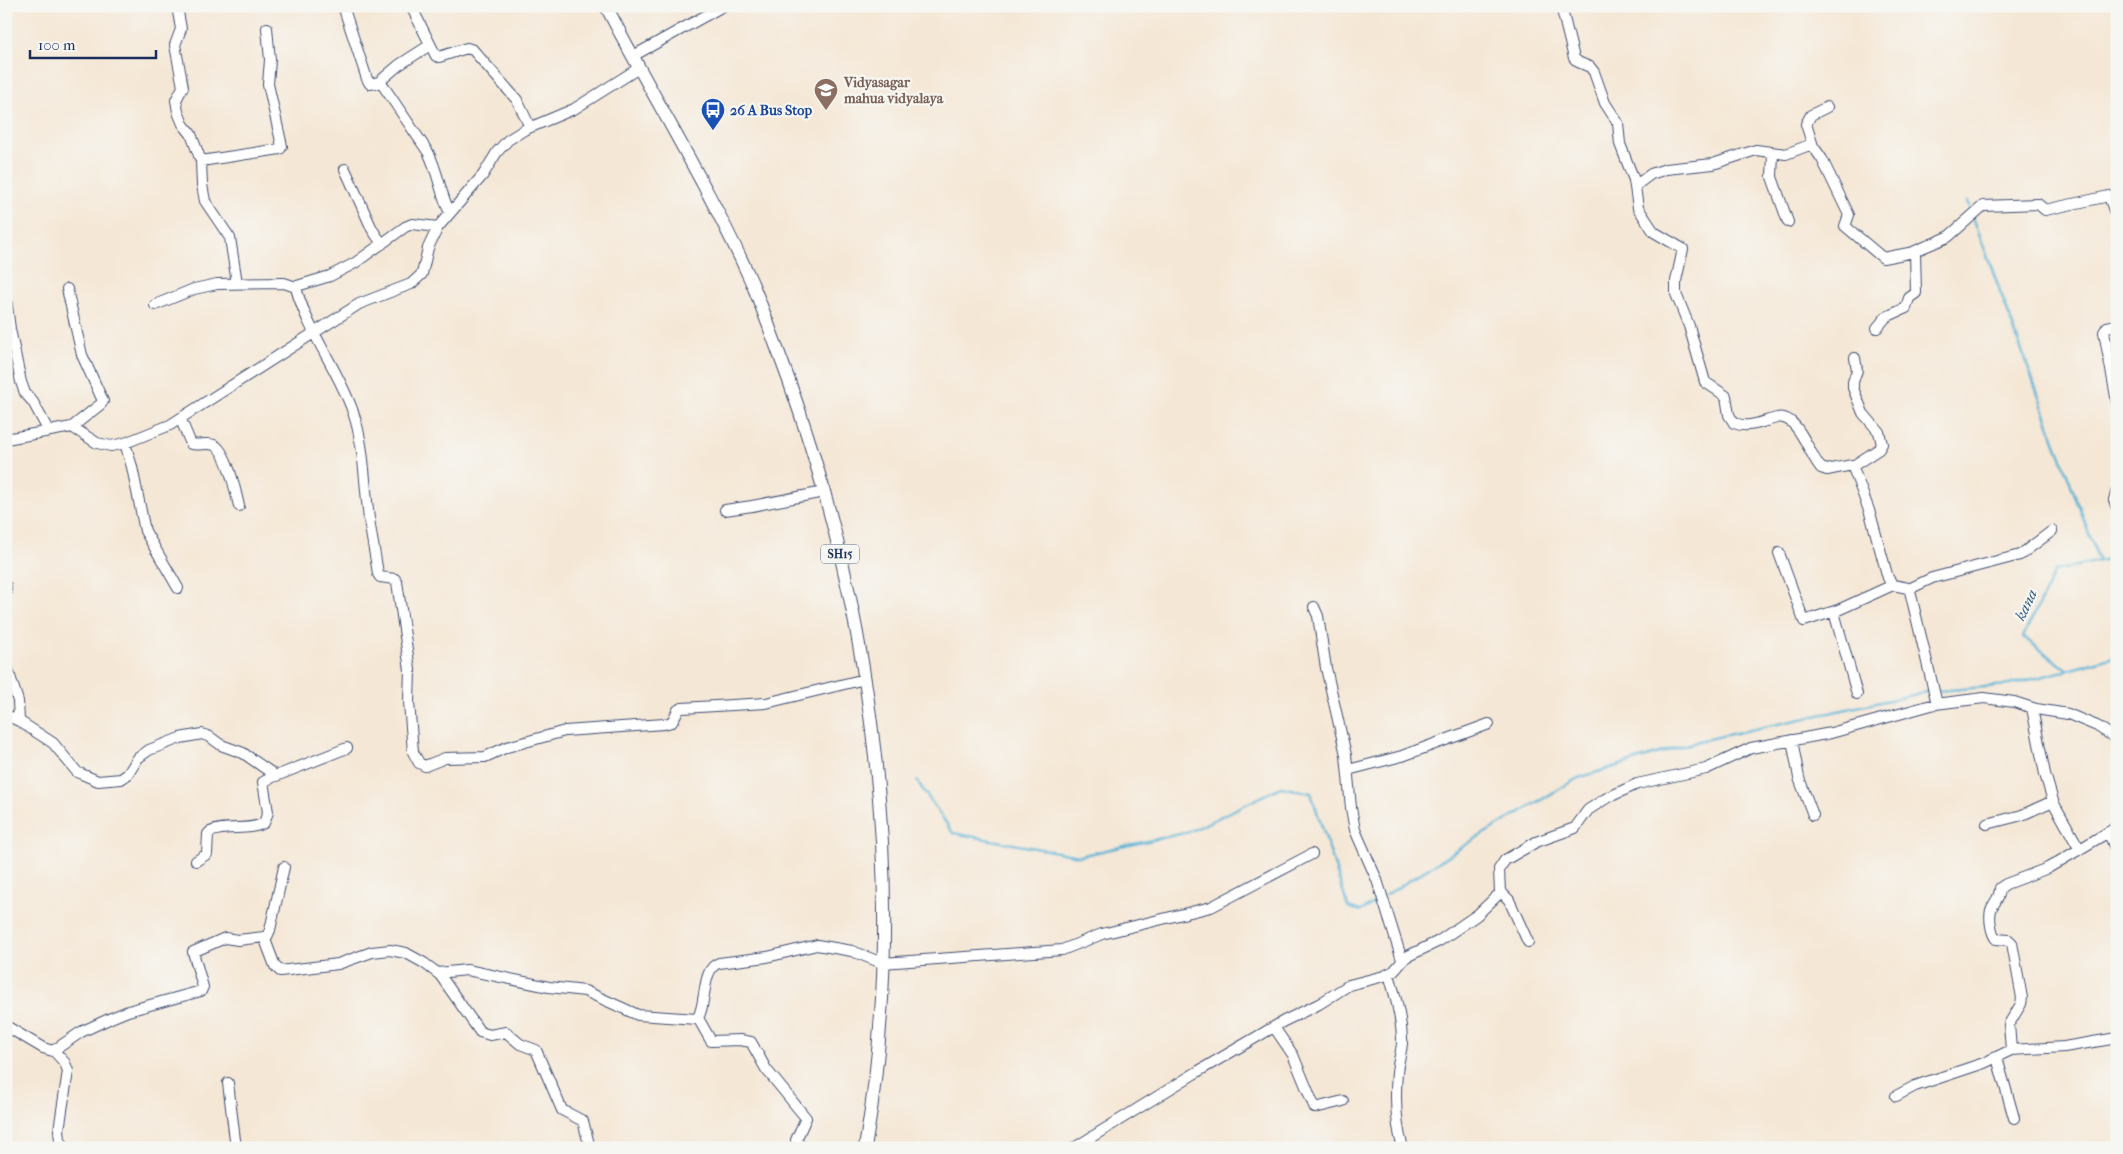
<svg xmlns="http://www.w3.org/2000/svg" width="2123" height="1154" viewBox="0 0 2123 1154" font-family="'IM FELL French Canon',serif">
	<rect width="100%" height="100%" fill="#f6f6f2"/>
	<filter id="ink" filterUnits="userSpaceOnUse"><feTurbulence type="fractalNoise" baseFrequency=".02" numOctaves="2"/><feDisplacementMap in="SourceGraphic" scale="10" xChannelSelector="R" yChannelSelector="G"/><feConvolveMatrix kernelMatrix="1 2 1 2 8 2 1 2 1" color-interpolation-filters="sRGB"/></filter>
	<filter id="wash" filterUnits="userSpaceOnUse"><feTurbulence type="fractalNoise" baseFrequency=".0096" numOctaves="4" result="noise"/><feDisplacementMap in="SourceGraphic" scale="20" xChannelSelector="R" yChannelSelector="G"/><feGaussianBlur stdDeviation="1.12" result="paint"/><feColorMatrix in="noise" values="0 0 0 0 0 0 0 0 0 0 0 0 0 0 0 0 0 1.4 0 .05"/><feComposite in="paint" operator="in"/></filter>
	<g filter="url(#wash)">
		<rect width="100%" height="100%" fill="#f5e7d5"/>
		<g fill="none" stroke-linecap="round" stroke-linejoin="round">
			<path stroke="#58b4d6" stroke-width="2.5" d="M 1967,201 L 1971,212
				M 1973,217 L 2099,561
				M 2117,557 L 2055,571 L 2023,637 L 2068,670 L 2117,656
				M 1937,691 L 2009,685 L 2068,670
				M 917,781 L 953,833 L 1079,856 L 1189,832 L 1281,787 L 1311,793 L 1348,907 L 1361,911 L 1379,900
				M 1386,895 L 1475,839 L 1578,778 L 1699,741 L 1931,691"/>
		</g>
	</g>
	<g filter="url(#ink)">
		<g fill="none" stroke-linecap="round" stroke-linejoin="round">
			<defs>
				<path id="minor" d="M 177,6 L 181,29 L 175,45 L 183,87 L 176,100 L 178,112 L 183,124 L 191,134 L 201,161 L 202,185 L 205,201 L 230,238 L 237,283
					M 343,6 L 367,79 L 370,84 L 380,82
					M 411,6 L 436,56 L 439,57 L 467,48 L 473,50 L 517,100 L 530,127
					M 1561,6 L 1574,58 L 1578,62 L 1590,67 L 1594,72 L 1605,103 L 1618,123 L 1620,144 L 1634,180 L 1638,208 L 1654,232 L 1683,249 L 1676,281 L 1676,294 L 1689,326 L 1705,382 L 1726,396 L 1729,415 L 1734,423 C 1749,429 1763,421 1777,418 C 1798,413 1809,455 1821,468 L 1827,470 L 1852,465 L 1870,513 L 1888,578 L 1893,585 L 1908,588 L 1910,591 L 1937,704
					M 430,45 L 399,65 L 380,81 L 428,152 C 438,171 440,193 450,213
					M 633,56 L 723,6
					M 1827,107 L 1811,115 L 1806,124 L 1813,146 L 1822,159 L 1849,215 L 1845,226 L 1883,258 L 1914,252
					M 1773,153 L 1772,177 L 1788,222
					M 201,161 L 280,149 L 282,146 L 268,84 L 270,60 L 267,28
					M 345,169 L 372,229 L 382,244
					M 1635,186 L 1651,174 L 1666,169 L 1713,164 L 1756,150 L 1786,154 L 1812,144
					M 438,227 L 412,224 L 405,227 L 355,263 L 330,276 L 297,286 L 296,288 C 309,334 338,369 353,412 C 364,444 364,477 368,510 C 370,532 375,552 378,574 L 380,577 L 395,579 L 397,582 L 410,670 L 409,702 L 413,752 L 419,763 L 425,766 L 445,758 L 485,757 L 507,747 L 565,731 L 664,724 L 672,722 L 678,710 L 682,708 L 766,703 L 865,679
					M 67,289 L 82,355 L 103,401 L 101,404 L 72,427
					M 6,299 L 10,329 L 21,382 L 25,393 L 33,402 L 48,430
					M 155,305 L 194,289 L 217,284 L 284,283 L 296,287
					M 2117,325 L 2107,327 L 2104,332 L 2117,402
					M 1877,328 L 1886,317 L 1906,308 L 1909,298 L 1916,293 L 1915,251 L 1948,237 L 1983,206 L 2038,204 L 2045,210 L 2109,196 L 2117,219
					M 181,420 L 191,444 C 199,446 207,442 214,445 C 227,450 236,493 239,506
					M 6,439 L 72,427 L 97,443 L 111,446 L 125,443 L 170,425 L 359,304 L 411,284 L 422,274 L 428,248 L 438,227 L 483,175 L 497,152 L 508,140 L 524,130 L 574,109 L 639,68
					M 125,443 L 132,467 L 145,531 L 178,588
					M 1853,466 L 1879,449 L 1882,444 L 1879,432 L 1863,413 L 1853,388 L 1853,382 L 1857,370 L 1855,358
					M 2117,490 L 2114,500 L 2117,508
					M 725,510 L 752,506 L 824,492
					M 1779,553 L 1804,621 L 1838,610 L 1893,585
					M 6,586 L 6,593
					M 1909,589 L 1932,578 L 2020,555 L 2052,531
					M 1314,607 L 1318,616 L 1326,668 L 1346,755 L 1351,808 L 1355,830 L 1377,880 L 1402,960
					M 1834,612 L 1857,694
					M 6,664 L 18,701 L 19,721 L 53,743 L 77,772 L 98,781 L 121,779 L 128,774 L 138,758 L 149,750 L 180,738 L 202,734 L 210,737 L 221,745 L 243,753 L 276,776 L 347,748
					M 6,715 L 19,721
					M 1792,740 L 1799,778 L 1813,815
					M 1348,770 L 1402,756 L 1489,724
					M 2053,802 L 2079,848
					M 1987,824 L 2022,815 L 2053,801 L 2045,774 L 2032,708
					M 2108,832 L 2117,852
					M 196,861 L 207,854 L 208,834 L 210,832 C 227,824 248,832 264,823 L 268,812 L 263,782 L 275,776
					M 1500,891 L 1509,900 L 1528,942
					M 266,939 L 270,930 L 284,867
					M 438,973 L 467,970 L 549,987 L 585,991 L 638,1015 L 697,1019 C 707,1006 701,968 719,963 L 767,957 L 817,945 L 852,951 L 882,963 L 1062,950 L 1102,934 L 1211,907 L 1312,854
					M 1389,974 C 1395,995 1401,1016 1402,1038 C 1403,1049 1398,1060 1397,1072 C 1395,1097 1395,1123 1403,1148
					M 698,1018 L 711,1041 L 740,1040 L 751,1042 L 766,1069 L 806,1118 L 796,1140 L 802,1148
					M 6,1026 L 43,1048 L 53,1051 L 81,1032 L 111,1018 L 128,1011 L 201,991 L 203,987 L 193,952 L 225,938 L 238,940 L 264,937 L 275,966 L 280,971 L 338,964 L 372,952 L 390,950 L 406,953 L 424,963 L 440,975 L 480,1032 L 490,1035 L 506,1032 L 520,1044 L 536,1050 L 562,1110 L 583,1121 L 590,1148
					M 1274,1027 L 1293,1055 L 1314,1106 L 1315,1108 L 1343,1101
					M 2011,1050 L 2064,1047 L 2117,1038
					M 54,1051 L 65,1063 L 68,1071 L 59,1130 L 60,1140 L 65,1148
					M 1997,1058 L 2014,1118
					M 228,1083 L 236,1148
					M 1896,1096 L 1915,1086 L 1984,1063 L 2011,1050 L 2009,1024 L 2021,1004 L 2022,998 L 2012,943 L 2009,940 L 1996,939 C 1991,933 1989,918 1991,910 C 1994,901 2000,899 2000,888 L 2006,884 L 2048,868 L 2117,827
					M 1074,1148 L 1197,1072 L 1284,1021 L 1319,1004 L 1349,985 L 1384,976 L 1394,971 L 1406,957 L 1439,941 L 1477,915 L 1500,893 L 1499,869 L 1505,860 L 1536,842 L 1575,828 L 1588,810 L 1605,799 L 1637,784 L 1706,769 L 1751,748 L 1831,733 L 1935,704 L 1984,698 L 2014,702 L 2036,709 L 2068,714 L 2097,726 L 2117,739"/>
				<path id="major" d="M 606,6 C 654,99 709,187 752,283 C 765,314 776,346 788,378 C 874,619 909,895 865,1148"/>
			</defs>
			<use href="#minor" stroke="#3c4b70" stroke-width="12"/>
			<use href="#major" stroke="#3c4b70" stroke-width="14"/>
			<use href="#minor" stroke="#fff" stroke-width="10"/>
			<use href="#major" stroke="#fff" stroke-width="12"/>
		</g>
	</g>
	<defs>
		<symbol id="university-pin" viewBox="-11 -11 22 30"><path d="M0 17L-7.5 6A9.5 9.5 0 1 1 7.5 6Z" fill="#8d6e63" stroke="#f6f6f2"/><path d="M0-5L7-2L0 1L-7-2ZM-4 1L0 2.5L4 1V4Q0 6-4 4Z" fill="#fff"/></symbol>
		<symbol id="bus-pin" viewBox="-11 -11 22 30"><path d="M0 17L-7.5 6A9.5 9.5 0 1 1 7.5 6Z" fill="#1a4fb4" stroke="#f6f6f2"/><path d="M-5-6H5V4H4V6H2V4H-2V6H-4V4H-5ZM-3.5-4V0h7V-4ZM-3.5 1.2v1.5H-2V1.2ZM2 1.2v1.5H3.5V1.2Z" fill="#fff"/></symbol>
	</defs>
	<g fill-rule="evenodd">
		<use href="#university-pin" x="812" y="76" width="28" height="38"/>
		<use href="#bus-pin" x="699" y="96" width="28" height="38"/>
	</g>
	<g text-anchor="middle" stroke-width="4.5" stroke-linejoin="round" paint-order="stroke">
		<rect fill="#f6f6f2" stroke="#5d6b8a" stroke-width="1" x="821" y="544.5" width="38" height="19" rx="4"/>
		<g font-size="12" font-weight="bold" fill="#1b2f5e">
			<text x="840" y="558">SH15</text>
		</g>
		<g font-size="14" font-weight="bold" fill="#785e54" stroke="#f6f6f2" text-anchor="start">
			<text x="844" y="87">Vidyasagar<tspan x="844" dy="16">mahua vidyalaya</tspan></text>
		</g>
		<g font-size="14" font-weight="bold" fill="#164399" stroke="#f6f6f2" text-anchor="start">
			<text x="730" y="115">26 A Bus Stop</text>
		</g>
		<g font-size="15" font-style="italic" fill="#2d5782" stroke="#f6f6f2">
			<text transform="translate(2026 605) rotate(-65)" y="5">kana</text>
		</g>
	</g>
	<rect width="2123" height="1154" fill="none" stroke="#f6f6f2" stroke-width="25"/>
	<path d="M30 50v8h126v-8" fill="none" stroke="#1b2f5e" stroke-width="2.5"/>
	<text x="38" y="50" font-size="15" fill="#1b2f5e" stroke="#f6f6f2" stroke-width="4" paint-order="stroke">100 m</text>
</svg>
